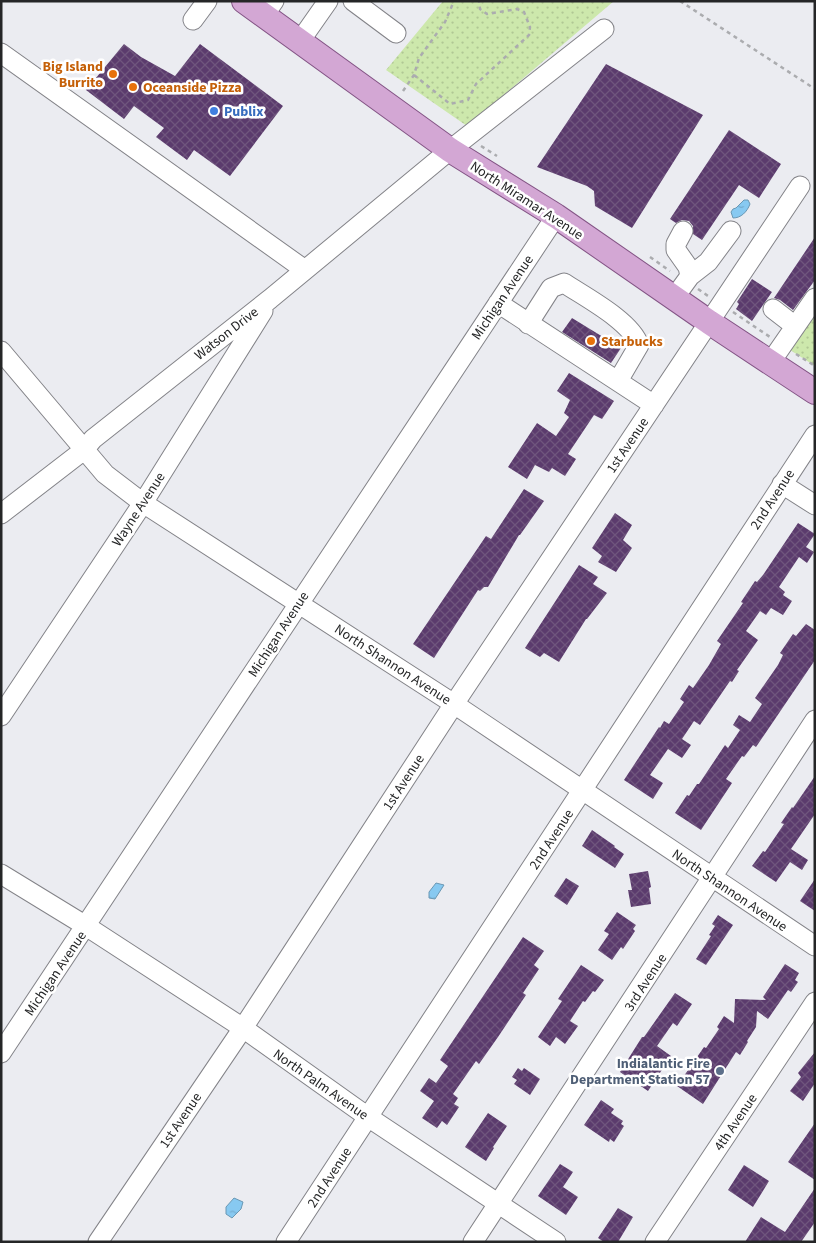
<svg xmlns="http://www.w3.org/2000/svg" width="816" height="1243" viewBox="0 0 816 1243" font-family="'Source Sans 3',sans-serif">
	<defs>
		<pattern id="park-dots" width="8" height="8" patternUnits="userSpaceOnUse" patternTransform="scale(1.25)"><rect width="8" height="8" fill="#cde8ac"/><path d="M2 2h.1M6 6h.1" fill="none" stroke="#b0c794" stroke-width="1.8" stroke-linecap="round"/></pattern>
		<pattern id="water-ripples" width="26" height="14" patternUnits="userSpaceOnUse" patternTransform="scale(1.25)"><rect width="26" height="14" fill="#87c9f1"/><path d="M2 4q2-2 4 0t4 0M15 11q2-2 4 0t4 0" fill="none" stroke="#74accf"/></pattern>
		<pattern id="building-cross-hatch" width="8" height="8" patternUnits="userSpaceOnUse" patternTransform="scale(1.25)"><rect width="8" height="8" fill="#5b3b6d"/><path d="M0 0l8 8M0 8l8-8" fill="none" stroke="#6f557d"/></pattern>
	</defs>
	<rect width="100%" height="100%" fill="#ebecf1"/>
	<path fill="url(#park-dots)" d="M 443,1 L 614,1 L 467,126 L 386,70 Z
		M 815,308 L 815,366 L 787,348 Z"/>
	<path fill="url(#water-ripples)" stroke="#6a98b4" d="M 744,200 L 748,200 L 750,204 C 747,212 741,218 733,218 L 731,212 L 733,209 L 736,208 Z
		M 436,883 L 444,885 L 435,899 L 429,898 L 429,892 Z
		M 234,1198 L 243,1202 L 241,1209 L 232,1218 L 226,1214 L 226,1207 Z"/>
	<path fill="url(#building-cross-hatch)" d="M 124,44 L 141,57 L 175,76 L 200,44 L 283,106 L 230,176 L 194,150 L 187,160 L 156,137 L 164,128 L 134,106 L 124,119 L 86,90 Z
		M 606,64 L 703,115 L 632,228 L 595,206 L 594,191 L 587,186 L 537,167 Z
		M 729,130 L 781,164 L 759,198 L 739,185 L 702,240 L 693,234 L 693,226 L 689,221 L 682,220 L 676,223 L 670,219 Z
		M 815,237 L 815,280 L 793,310 L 780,300 L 774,298 Z
		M 752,279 L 772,292 L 752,321 L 736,309 L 739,304 L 737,302 Z
		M 572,318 L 621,348 L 611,363 L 562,332 Z
		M 569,373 L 614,401 L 602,419 L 594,415 L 568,454 L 576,459 L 565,476 L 552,468 L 549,472 L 535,465 L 527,479 L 508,467 L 537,423 L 556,436 L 569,417 L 564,413 L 570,400 L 557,391 Z
		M 524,489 L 544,501 L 520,535 L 519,535 L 488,587 L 484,587 L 480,591 L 478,590 L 434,658 L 413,644 L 486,536 L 491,539 Z
		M 615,513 L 632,525 L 623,540 L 632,548 L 616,572 L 598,562 L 602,556 L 592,548 Z
		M 798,523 L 815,534 L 806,547 L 814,552 L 807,563 L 799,557 L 779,587 L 785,592 L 783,595 L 792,601 L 783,615 L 771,608 L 766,615 L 760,611 L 746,631 L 758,640 L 737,670 L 739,671 L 732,682 L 730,681 L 700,725 L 694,721 L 682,739 L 691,745 L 682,758 L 668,749 L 650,775 L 663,783 L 653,799 L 624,780 L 659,727 L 660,728 L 664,721 L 669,724 L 684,702 L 680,699 L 689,685 L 693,688 L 709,665 L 721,644 L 717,641 L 743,603 L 741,602 L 755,581 L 757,582 L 763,575 Z
		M 579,565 L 598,577 L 593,584 L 607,593 L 587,619 L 586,619 L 559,662 L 544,653 L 540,657 L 525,648 Z
		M 806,624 L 815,630 L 815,660 L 756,747 L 753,745 L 744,757 L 742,756 L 726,779 L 732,783 L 701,830 L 675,813 L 687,795 L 689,796 L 697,784 L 699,784 L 725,745 L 728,748 L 740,730 L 733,725 L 739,715 L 750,722 L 762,704 L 755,698 L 778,665 L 783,655 L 780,653 L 793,634 L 796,636 Z
		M 815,776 L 815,814 L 791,849 L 808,860 L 802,870 L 790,862 L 776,882 L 752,866 L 763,851 L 765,852 L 784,824 L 781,823 L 792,807 L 793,808 Z
		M 592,830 L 615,846 L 614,847 L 624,854 L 615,868 L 582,846 Z
		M 648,871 L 651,887 L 649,888 L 651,904 L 631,907 L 628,890 L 632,890 L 629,874 Z
		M 566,878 L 579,886 L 567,905 L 554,896 Z
		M 815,879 L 815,911 L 800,901 Z
		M 617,912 L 636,925 L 633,929 L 635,931 L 623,949 L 621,947 L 612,960 L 598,950 L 609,934 L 604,931 Z
		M 718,915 L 733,925 L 706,965 L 696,959 L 711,936 L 709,935 L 715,926 L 712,924 Z
		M 523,937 L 544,951 L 534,965 L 539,969 L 523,993 L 526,995 L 498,1037 L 479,1064 L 476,1061 L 453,1094 L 458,1098 L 454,1104 L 459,1107 L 447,1125 L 442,1121 L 437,1128 L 422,1118 L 434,1101 L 420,1091 L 429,1078 L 436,1083 L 448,1066 L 440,1060 Z
		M 785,964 L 799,973 L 795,980 L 798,982 L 791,992 L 788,990 L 768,1019 L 757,1011 L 756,1027 L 747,1041 L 748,1042 L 740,1055 L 736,1052 L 703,1104 L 677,1086 L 704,1047 L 706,1048 L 719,1029 L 717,1027 L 724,1016 L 734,1023 L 735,999 L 766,1000 L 763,997 Z
		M 581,965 L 604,980 L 595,992 L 593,991 L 585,1002 L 583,1001 L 570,1021 L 578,1026 L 565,1044 L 556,1037 L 550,1046 L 538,1037 L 562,1001 L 558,999 Z
		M 675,993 L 692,1004 L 677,1026 L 673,1023 L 657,1046 L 671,1056 L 648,1091 L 620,1072 L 642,1037 L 644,1037 Z
		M 815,1052 L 815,1083 L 803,1101 L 790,1091 L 801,1077 L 798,1073 Z
		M 518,1068 L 522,1071 L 524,1068 L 540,1079 L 530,1095 L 514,1084 L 517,1080 L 512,1077 Z
		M 601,1100 L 614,1109 L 611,1113 L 623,1121 L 621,1124 L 624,1126 L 614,1142 L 610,1139 L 609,1142 L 584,1125 Z
		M 488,1113 L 507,1126 L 493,1147 L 494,1148 L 486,1161 L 465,1147 Z
		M 815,1123 L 815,1180 L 788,1162 Z
		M 560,1164 L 573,1172 L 563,1187 L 578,1197 L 566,1215 L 538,1196 Z
		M 744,1165 L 769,1181 L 753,1207 L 728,1190 Z
		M 815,1188 L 815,1222 L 801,1242 L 745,1242 L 761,1217 L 785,1232 Z
		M 618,1208 L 633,1217 L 618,1242 L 604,1242 L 598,1238 Z"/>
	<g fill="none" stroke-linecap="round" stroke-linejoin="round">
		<defs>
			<path id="minor" d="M 353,1 L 396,33
				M 264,15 L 274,1
				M 193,20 L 207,1
				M 300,41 L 328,1
				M 1,53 L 305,270
				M 683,231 L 676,244 L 676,250 L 688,267 L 690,276
				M 674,298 L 690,276 L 708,262 L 731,231
				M 498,303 L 654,405
				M 773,309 L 795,326
				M 528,324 L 551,288 L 564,283 C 585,297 631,321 639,345 L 618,381
				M 1,351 L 105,474 L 143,503 L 454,704 L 815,946
				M 770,363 L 815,298
				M 782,484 L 815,505
				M 1,514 L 84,450 L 93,439 L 270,299 L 450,150 L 604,29
				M 1,716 L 143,503 L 263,311
				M 1,874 L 86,926 L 243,1028 L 368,1117 L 556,1242
				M 1,1053 L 556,216
				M 98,1242 L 243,1028 L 454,704 L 800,186
				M 286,1242 L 815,435
				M 473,1242 L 815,720
				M 655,1242 L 815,1002"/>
			<path id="major" d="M 244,1 L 450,150 L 556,216 L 709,322 L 815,392"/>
		</defs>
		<use href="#minor" stroke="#838388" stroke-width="21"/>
		<use href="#major" stroke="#835485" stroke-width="26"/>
		<path stroke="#abacaf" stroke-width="2.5" stroke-dasharray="4 4" stroke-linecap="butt" d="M 680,1 L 815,89
			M 414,75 L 450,104 L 468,100 L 476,84 L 529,35 L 530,27 L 524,12 L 517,9 L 487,14 L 480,9 L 479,1
			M 403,91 L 414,75 L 419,58 L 445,22 L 454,1
			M 481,146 L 497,156
			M 650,257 L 670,271
			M 698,289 L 708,296
			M 733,312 L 770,337
			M 796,354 L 815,366"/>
		<use href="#minor" stroke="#fff" stroke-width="19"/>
		<use href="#major" stroke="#d3a7d4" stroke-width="24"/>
	</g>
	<g fill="#e8710a" stroke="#fff" stroke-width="2">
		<circle cx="113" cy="74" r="5"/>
		<circle cx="133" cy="87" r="5"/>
		<circle cx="591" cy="341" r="5"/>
	</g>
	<circle fill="#3f7fe0" stroke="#fff" stroke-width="2" cx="214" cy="111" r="5"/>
	<circle fill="#5c6f8a" stroke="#fff" stroke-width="2" cx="720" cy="1071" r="5"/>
	<g text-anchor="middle" stroke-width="5" stroke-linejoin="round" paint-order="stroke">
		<g font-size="14" font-weight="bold" fill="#c56008" stroke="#fff" text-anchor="start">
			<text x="103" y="71" text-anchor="end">Big Island<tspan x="103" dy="16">Burrito</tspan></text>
			<text x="143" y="92">Oceanside Pizza</text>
			<text x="601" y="346">Starbucks</text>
		</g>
		<g font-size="14" font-weight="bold" fill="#366cbe" stroke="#fff" text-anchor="start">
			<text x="224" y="116">Publix</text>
		</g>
		<g font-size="14" fill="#252627" stroke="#fff">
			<text transform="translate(527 200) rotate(33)" y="5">North Miramar Avenue</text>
			<text transform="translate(502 297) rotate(-56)" y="5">Michigan Avenue</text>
			<text transform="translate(226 333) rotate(-38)" y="5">Watson Drive</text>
			<text transform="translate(627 445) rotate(-56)" y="5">1st Avenue</text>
			<text transform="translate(772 499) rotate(-57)" y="5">2nd Avenue</text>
			<text transform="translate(138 509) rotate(-57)" y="5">Wayne Avenue</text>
			<text transform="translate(278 634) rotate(-57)" y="5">Michigan Avenue</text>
			<text transform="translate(393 664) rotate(33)" y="5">North Shannon Avenue</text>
			<text transform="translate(403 782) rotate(-57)" y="5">1st Avenue</text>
			<text transform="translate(551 839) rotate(-57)" y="5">2nd Avenue</text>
			<text transform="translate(730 890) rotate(34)" y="5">North Shannon Avenue</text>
			<text transform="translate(55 973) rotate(-56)" y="5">Michigan Avenue</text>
			<text transform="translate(645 982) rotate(-57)" y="5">3rd Avenue</text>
			<text transform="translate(321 1084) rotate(35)" y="5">North Palm Avenue</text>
			<text transform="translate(180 1120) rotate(-56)" y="5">1st Avenue</text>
			<text transform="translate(735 1122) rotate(-56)" y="5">4th Avenue</text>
			<text transform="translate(329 1177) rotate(-57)" y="5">2nd Avenue</text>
		</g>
		<g font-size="14" font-weight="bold" fill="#4e5e75" stroke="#fff" text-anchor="end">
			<text x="710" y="1068">Indialantic Fire<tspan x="710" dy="16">Department Station 57</tspan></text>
		</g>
	</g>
	<rect width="816" height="1243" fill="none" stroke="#252627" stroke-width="5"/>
</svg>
